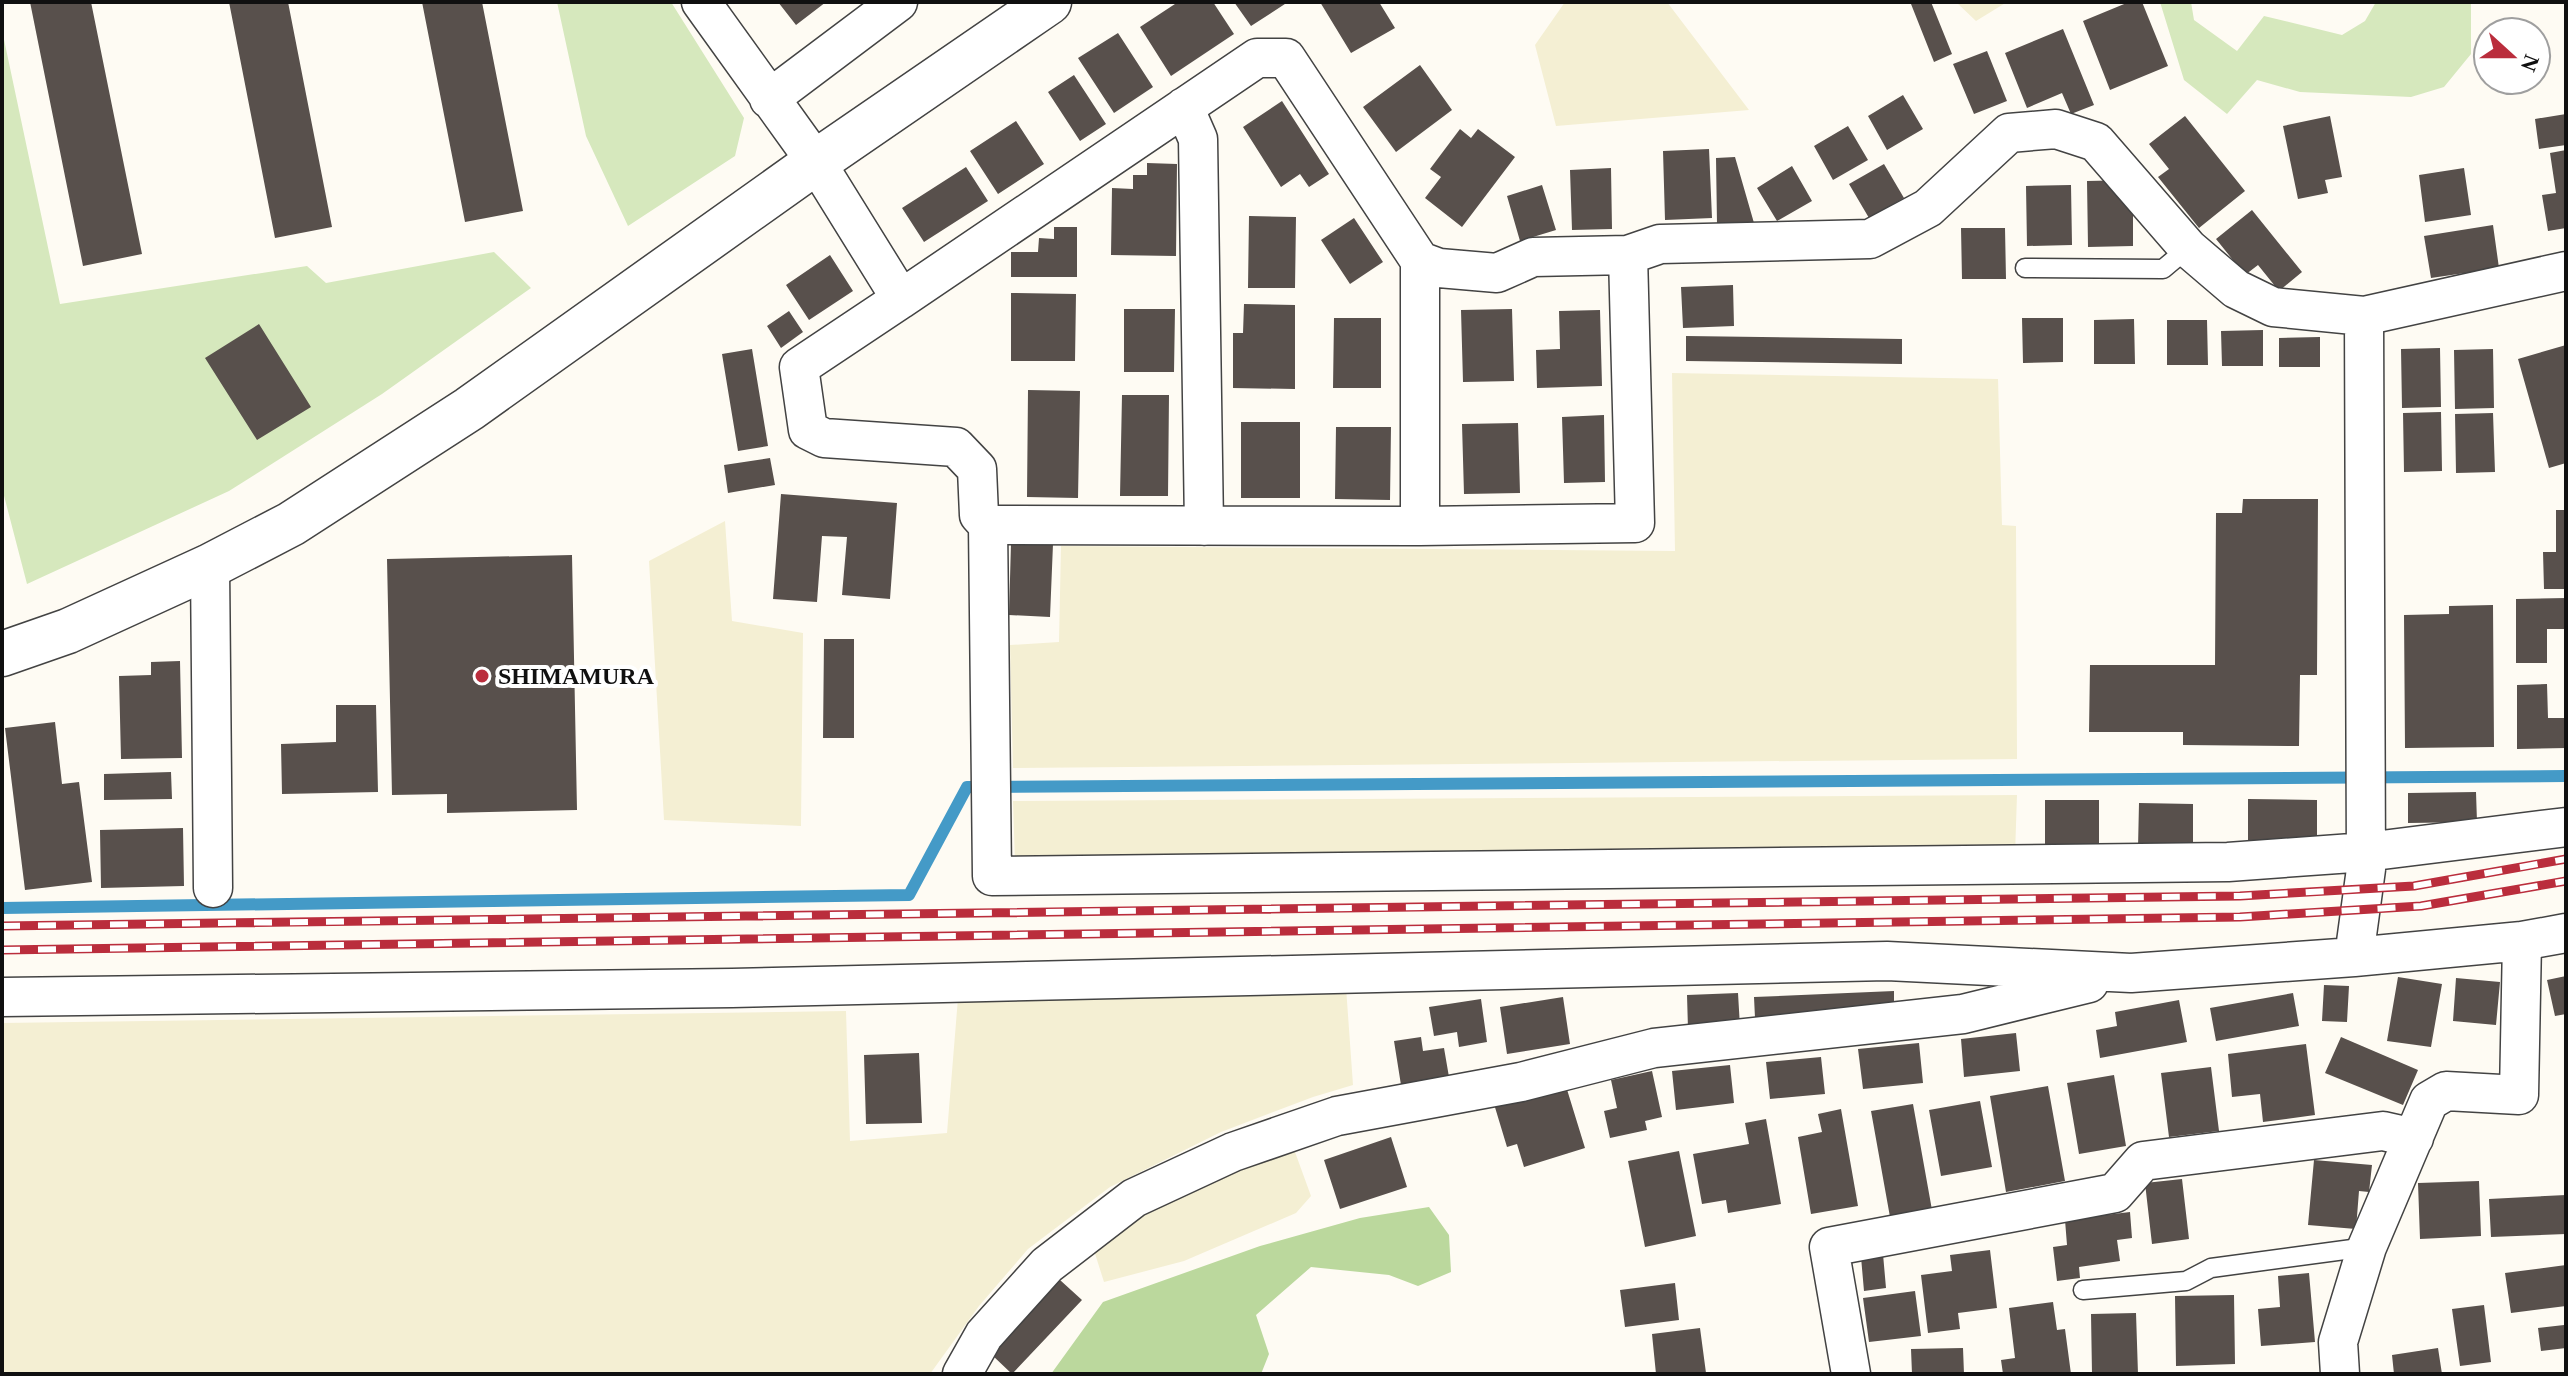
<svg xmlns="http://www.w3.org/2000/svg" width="2568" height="1376" viewBox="0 0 2568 1376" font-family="Georgia,serif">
	<rect width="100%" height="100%" fill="#fefbf3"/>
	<path fill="#f4efd3" d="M 1565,2 L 1667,2 L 1749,110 L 1556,126 L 1535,45 Z
		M 1956,2 L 2007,2 L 1976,21 Z
		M 1672,373 L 1998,379 L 2002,525 L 2016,526 L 2017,759 L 1013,768 L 1010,645 L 1059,642 L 1061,546 L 1675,551 Z
		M 725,521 L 732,621 L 803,633 L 801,826 L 664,820 L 649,561 Z
		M 2017,795 L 2015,855 L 1015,863 L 1013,801 Z
		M 1346,987 L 1353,1085 L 1313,1097 L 1221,1132 L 1110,1187 L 1028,1249 L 979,1306 L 930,1374 L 2,1374 L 2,1023 L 846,1011 L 850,1141 L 947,1133 L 958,998 Z
		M 1295,1152 L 1311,1196 L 1296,1213 L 1184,1261 L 1104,1282 L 1091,1241 L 1232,1165 Z"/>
	<path fill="#d6e8bd" d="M 557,2 L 671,2 L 744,118 L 735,156 L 628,226 L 586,136 Z
		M 2160,2 L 2191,2 L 2194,20 L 2237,51 L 2264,16 L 2342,35 L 2365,21 L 2376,2 L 2471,2 L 2471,54 L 2444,87 L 2411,97 L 2300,92 L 2257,80 L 2227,114 L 2184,80 Z
		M 2,30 L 60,304 L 307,266 L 326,283 L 494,252 L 531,288 L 382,394 L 229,491 L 27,584 L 2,488 Z"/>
	<path fill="#bbd89d" d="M 1429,1207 L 1449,1235 L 1451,1272 L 1418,1286 L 1389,1275 L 1311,1267 L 1256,1315 L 1269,1354 L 1261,1374 L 1051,1374 L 1103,1302 L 1260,1246 L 1360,1218 Z"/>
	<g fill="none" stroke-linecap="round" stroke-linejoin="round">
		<path stroke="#449ac7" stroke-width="12" d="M 2,908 L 909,895 L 967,787 L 2566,776"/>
	</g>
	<path fill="#58504c" d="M 30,2 L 91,2 L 142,254 L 83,266 Z
		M 229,2 L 288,2 L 332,227 L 275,238 Z
		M 422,2 L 482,2 L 523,211 L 465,222 Z
		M 778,2 L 826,2 L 796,25 Z
		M 1178,2 L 1213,2 L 1234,34 L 1171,76 L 1140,27 Z
		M 1234,2 L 1288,2 L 1251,26 Z
		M 1320,2 L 1379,2 L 1395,28 L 1351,53 Z
		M 1916,2 L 1931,2 L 1952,54 L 1934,62 L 1911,4 Z
		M 2129,2 L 2142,2 L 2168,66 L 2110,90 L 2083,21 Z
		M 2063,29 L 2094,105 L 2071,114 L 2062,93 L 2027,108 L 2005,53 Z
		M 1118,33 L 1153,87 L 1114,113 L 1078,58 Z
		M 1987,51 L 2007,101 L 1974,114 L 1953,64 Z
		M 1420,65 L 1452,110 L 1396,152 L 1363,107 Z
		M 1074,75 L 1106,124 L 1080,141 L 1048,92 Z
		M 1903,95 L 1923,129 L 1887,150 L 1868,116 Z
		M 1282,101 L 1329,174 L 1309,187 L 1300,174 L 1281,187 L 1243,127 Z
		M 2566,114 L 2566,145 L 2539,149 L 2535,119 Z
		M 2185,116 L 2245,191 L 2199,228 L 2158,177 L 2169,169 L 2149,144 Z
		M 2330,116 L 2342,177 L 2325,180 L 2328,193 L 2298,199 L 2283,126 Z
		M 1016,121 L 1044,164 L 998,194 L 970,151 Z
		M 1848,126 L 1868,160 L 1833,180 L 1814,146 Z
		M 1460,129 L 1471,138 L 1478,129 L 1515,157 L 1462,227 L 1425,198 L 1441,177 L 1430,169 Z
		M 1709,149 L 1712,218 L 1665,220 L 1663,151 Z
		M 2566,150 L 2566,228 L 2548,231 L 2542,195 L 2556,193 L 2550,153 Z
		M 1735,157 L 1754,223 L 1717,224 L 1716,158 Z
		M 1147,163 L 1177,164 L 1176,256 L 1111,255 L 1112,188 L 1133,189 L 1133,175 L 1147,175 Z
		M 1884,164 L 1904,198 L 1869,218 L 1849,184 Z
		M 1792,166 L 1812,201 L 1777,221 L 1757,188 Z
		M 966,167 L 988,201 L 924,242 L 902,208 Z
		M 1611,168 L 1612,229 L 1572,230 L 1570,170 Z
		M 2464,168 L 2471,215 L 2425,222 L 2419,175 Z
		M 2133,180 L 2133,246 L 2088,247 L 2087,181 Z
		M 1542,185 L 1556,230 L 1520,241 L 1507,196 Z
		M 2071,185 L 2072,245 L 2027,246 L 2026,186 Z
		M 2252,210 L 2302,272 L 2279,291 L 2258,265 L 2245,275 L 2216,239 Z
		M 1249,216 L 1296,217 L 1295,288 L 1248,288 Z
		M 1354,218 L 1383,262 L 1350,284 L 1321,240 Z
		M 2493,225 L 2499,268 L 2431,278 L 2424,236 Z
		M 1054,227 L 1077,227 L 1077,277 L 1011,277 L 1011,252 L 1038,252 L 1039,238 L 1054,239 Z
		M 1961,228 L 2005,228 L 2006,279 L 1962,279 Z
		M 830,255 L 853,291 L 809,320 L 786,285 Z
		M 1733,285 L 1734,326 L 1683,328 L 1681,287 Z
		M 1011,293 L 1076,294 L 1075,361 L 1011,361 Z
		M 1244,304 L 1295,305 L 1295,389 L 1233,388 L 1233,333 L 1243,333 Z
		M 1124,309 L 1175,309 L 1174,372 L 1124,372 Z
		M 1512,309 L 1514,381 L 1463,382 L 1461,310 Z
		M 1600,310 L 1602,386 L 1537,388 L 1536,350 L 1560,349 L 1559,311 Z
		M 789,311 L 803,332 L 781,348 L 767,326 Z
		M 1334,318 L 1381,318 L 1381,388 L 1333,388 Z
		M 2022,318 L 2063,318 L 2063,362 L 2023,363 Z
		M 2134,319 L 2135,364 L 2094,364 L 2094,320 Z
		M 2167,320 L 2207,320 L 2208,365 L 2167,365 Z
		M 259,324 L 311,407 L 257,440 L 205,358 Z
		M 2263,330 L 2263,366 L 2222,366 L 2221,331 Z
		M 1686,336 L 1902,339 L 1902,364 L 1686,361 Z
		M 2320,337 L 2320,367 L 2279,367 L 2279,338 Z
		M 2566,345 L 2566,463 L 2549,468 L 2518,359 Z
		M 2440,348 L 2441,407 L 2402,408 L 2401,349 Z
		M 752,349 L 768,446 L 738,451 L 722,354 Z
		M 2493,349 L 2494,408 L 2455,409 L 2454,350 Z
		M 1028,390 L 1080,391 L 1078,498 L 1027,497 Z
		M 1122,395 L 1169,395 L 1168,496 L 1120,496 Z
		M 2441,412 L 2442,471 L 2404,472 L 2403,413 Z
		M 2493,413 L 2495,472 L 2456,473 L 2455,414 Z
		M 1604,415 L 1605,482 L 1564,483 L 1562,417 Z
		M 1241,422 L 1300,422 L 1300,498 L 1241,498 Z
		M 1518,423 L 1520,493 L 1464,494 L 1462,424 Z
		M 1336,427 L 1391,427 L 1390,500 L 1335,499 Z
		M 770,458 L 775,485 L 728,493 L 724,465 Z
		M 781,494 L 897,503 L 890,599 L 842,595 L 847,537 L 822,536 L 817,602 L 773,599 Z
		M 2243,499 L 2318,499 L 2317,675 L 2300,675 L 2299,746 L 2183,745 L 2183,732 L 2089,732 L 2090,665 L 2215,665 L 2216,513 L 2242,513 Z
		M 2556,510 L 2566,510 L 2566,589 L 2544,589 L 2543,552 L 2556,552 Z
		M 1011,543 L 1053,544 L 1050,617 L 1009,615 Z
		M 572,555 L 577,810 L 447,813 L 447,794 L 392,795 L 387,559 Z
		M 2566,598 L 2566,629 L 2547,629 L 2547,663 L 2516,663 L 2516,599 Z
		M 2493,605 L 2494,747 L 2405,748 L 2404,615 L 2449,614 L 2449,606 Z
		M 824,639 L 854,639 L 854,738 L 823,738 Z
		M 180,661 L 182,758 L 121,759 L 119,676 L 151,675 L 151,662 Z
		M 2547,684 L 2548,718 L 2566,718 L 2566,748 L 2517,749 L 2517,685 Z
		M 336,705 L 376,705 L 378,792 L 282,794 L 281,744 L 336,742 Z
		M 55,722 L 62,784 L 79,782 L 92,882 L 25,890 L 5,728 Z
		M 171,772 L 172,799 L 104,800 L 104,774 Z
		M 2476,792 L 2477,822 L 2408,823 L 2408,793 Z
		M 2248,799 L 2317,800 L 2317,842 L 2248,842 Z
		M 2045,800 L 2099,800 L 2099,845 L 2045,846 Z
		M 2139,803 L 2193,804 L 2193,848 L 2138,848 Z
		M 183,828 L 184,886 L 101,888 L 100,830 Z
		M 2566,976 L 2566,1014 L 2555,1016 L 2547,980 Z
		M 2398,977 L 2442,984 L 2431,1047 L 2387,1041 Z
		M 2456,978 L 2500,982 L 2496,1025 L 2453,1021 Z
		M 2324,985 L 2349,986 L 2347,1022 L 2322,1021 Z
		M 1894,991 L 1894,1012 L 1755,1018 L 1754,997 Z
		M 1738,993 L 1740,1027 L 1688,1029 L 1687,995 Z
		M 2293,993 L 2299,1026 L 2216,1041 L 2210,1008 Z
		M 1563,997 L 1570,1044 L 1507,1054 L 1500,1007 Z
		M 1481,999 L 1487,1042 L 1459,1047 L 1457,1032 L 1434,1036 L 1429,1007 Z
		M 2179,1000 L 2187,1042 L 2100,1058 L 2096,1030 L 2117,1026 L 2115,1012 Z
		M 2016,1033 L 2020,1071 L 1964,1077 L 1961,1039 Z
		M 1421,1037 L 1423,1051 L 1444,1048 L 1449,1077 L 1401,1085 L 1394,1041 Z
		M 2341,1037 L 2418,1070 L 2403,1105 L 2325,1073 Z
		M 1919,1043 L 1923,1083 L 1863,1089 L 1858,1049 Z
		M 2306,1044 L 2315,1115 L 2263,1122 L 2260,1094 L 2232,1097 L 2228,1054 Z
		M 919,1053 L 922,1123 L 866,1124 L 864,1055 Z
		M 1821,1057 L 1825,1094 L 1770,1099 L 1766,1062 Z
		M 1730,1065 L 1734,1103 L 1676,1110 L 1672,1071 Z
		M 2211,1067 L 2219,1131 L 2169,1137 L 2161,1073 Z
		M 1652,1071 L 1662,1117 L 1645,1121 L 1647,1130 L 1610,1138 L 1604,1111 L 1617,1108 L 1611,1080 Z
		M 2114,1075 L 2126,1146 L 2079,1154 L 2067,1083 Z
		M 1565,1083 L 1585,1148 L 1524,1167 L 1517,1144 L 1507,1147 L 1494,1104 Z
		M 2048,1086 L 2065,1181 L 2006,1192 L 1990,1096 Z
		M 1980,1101 L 1992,1167 L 1941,1176 L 1929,1110 Z
		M 1913,1104 L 1932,1210 L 1890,1217 L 1871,1111 Z
		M 1841,1109 L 1858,1206 L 1811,1214 L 1798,1137 L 1822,1132 L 1818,1114 Z
		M 1766,1119 L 1781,1204 L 1728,1213 L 1726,1200 L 1702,1204 L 1693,1154 L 1749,1144 L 1745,1123 Z
		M 1391,1137 L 1407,1187 L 1340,1209 L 1324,1160 Z
		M 1679,1151 L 1696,1236 L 1645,1247 L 1628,1161 Z
		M 2314,1160 L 2372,1165 L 2369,1192 L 2359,1191 L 2356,1229 L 2308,1225 Z
		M 2182,1179 L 2189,1239 L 2152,1244 L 2145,1183 Z
		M 2479,1181 L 2481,1236 L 2420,1239 L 2418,1183 Z
		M 2566,1195 L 2566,1234 L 2491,1237 L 2489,1199 Z
		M 2130,1212 L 2132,1238 L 2117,1240 L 2120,1261 L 2079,1267 L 2080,1278 L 2057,1281 L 2053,1247 L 2067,1245 L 2065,1220 Z
		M 1990,1250 L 1997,1308 L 1958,1313 L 1960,1329 L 1928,1333 L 1921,1275 L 1952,1271 L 1950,1255 Z
		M 1883,1254 L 1886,1288 L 1864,1291 L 1861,1257 Z
		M 2566,1265 L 2566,1306 L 2511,1313 L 2505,1273 Z
		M 2309,1273 L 2315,1342 L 2261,1346 L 2258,1309 L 2280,1307 L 2278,1276 Z
		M 1060,1280 L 1082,1300 L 1012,1374 L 992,1355 Z
		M 1675,1283 L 1679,1320 L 1625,1327 L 1620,1290 Z
		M 1915,1291 L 1921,1336 L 1869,1342 L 1863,1298 Z
		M 2234,1295 L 2235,1364 L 2176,1366 L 2175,1296 Z
		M 2053,1302 L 2057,1330 L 2065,1329 L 2071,1374 L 2003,1374 L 2001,1360 L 2015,1358 L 2009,1308 Z
		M 2484,1305 L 2491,1362 L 2460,1366 L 2452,1309 Z
		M 2136,1313 L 2138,1374 L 2092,1374 L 2091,1314 Z
		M 2564,1325 L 2566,1348 L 2541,1351 L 2538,1328 Z
		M 1700,1328 L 1706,1373 L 1656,1374 L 1652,1334 Z
		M 1963,1348 L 1964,1374 L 1912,1374 L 1911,1349 Z
		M 2438,1348 L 2442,1374 L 2394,1374 L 2392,1355 Z"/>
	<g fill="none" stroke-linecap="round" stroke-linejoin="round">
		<defs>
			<path id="service" d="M 2025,268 L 2163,269 L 2188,248
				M 2083,1290 L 2186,1281 L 2211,1268 L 2367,1247"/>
			<path id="minor" d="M 701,2 L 816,162 L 901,299 L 1257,58 L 1286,58 L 1420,261 L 1439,268 L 1497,273 L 1533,257 L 1628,255 L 1660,244 L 1870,239 L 1928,208 L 2009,133 L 2056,129 L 2096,142 L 2188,248 L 2236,289 L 2273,307 L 2364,316 L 2566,271
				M 769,99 L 898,2
				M 1184,107 L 1198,139 L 1204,526
				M 901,299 L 799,367 L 808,430 L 824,438 L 956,447 L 977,469 L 979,515 L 988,525 L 992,876 L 2228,862 L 2366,852 L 2566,827
				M 988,525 L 1420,526 L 1635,523 L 1628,255
				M 1420,526 L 1420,261
				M 210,566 L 213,888
				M 2354,957 L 2366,869 L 2364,316
				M 2,997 L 732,988 L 1887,961 L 2131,973 L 2354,957 L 2522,941 L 2566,933
				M 962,1374 L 984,1335 L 1047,1265 L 1134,1198 L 1233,1152 L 1337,1116 L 1521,1082 L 1654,1048 L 1963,1014 L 2089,983
				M 1851,1374 L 1829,1247 L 2115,1193 L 2143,1161 L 2383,1131 L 2414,1138
				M 2340,1374 L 2338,1342 L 2367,1247 L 2429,1101 L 2446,1091 L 2519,1095 L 2522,941"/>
			<path id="tertiary" d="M 2,654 L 68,631 L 210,566 L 291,524 L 469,409 L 816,162 L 1049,2"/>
		</defs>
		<use href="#service" stroke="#434343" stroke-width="21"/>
		<use href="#minor" stroke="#434343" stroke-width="41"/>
		<use href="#tertiary" stroke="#434343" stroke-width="47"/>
		<use href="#service" stroke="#fff" stroke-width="18"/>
		<use href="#minor" stroke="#fff" stroke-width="38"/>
		<use href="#tertiary" stroke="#fff" stroke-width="44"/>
		<defs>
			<path id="rail" d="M 2,926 L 2240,896 L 2414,886 L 2566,859
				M 2,950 L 2240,917 L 2421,906 L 2566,881"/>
		</defs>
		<use href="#rail" stroke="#ba2d3c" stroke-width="9"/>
		<use href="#rail" stroke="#fff" stroke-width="6" stroke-dasharray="18" stroke-linecap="butt"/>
	</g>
	<circle fill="#ba2d3c" stroke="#fff" stroke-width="3" cx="482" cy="676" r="8"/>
	<g text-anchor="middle" stroke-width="8" stroke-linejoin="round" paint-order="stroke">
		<g font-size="24" font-weight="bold" fill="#101010" stroke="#fff" text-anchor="start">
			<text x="498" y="684">SHIMAMURA</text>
		</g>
	</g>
	<rect width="2568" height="1376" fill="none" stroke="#101010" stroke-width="8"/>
	<g transform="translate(2512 56) rotate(111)"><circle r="38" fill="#ffffff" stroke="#9f9f9f" stroke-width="2"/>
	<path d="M0-6L14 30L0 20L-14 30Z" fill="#ba2d3c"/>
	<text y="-12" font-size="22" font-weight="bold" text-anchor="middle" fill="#101010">N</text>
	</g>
</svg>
